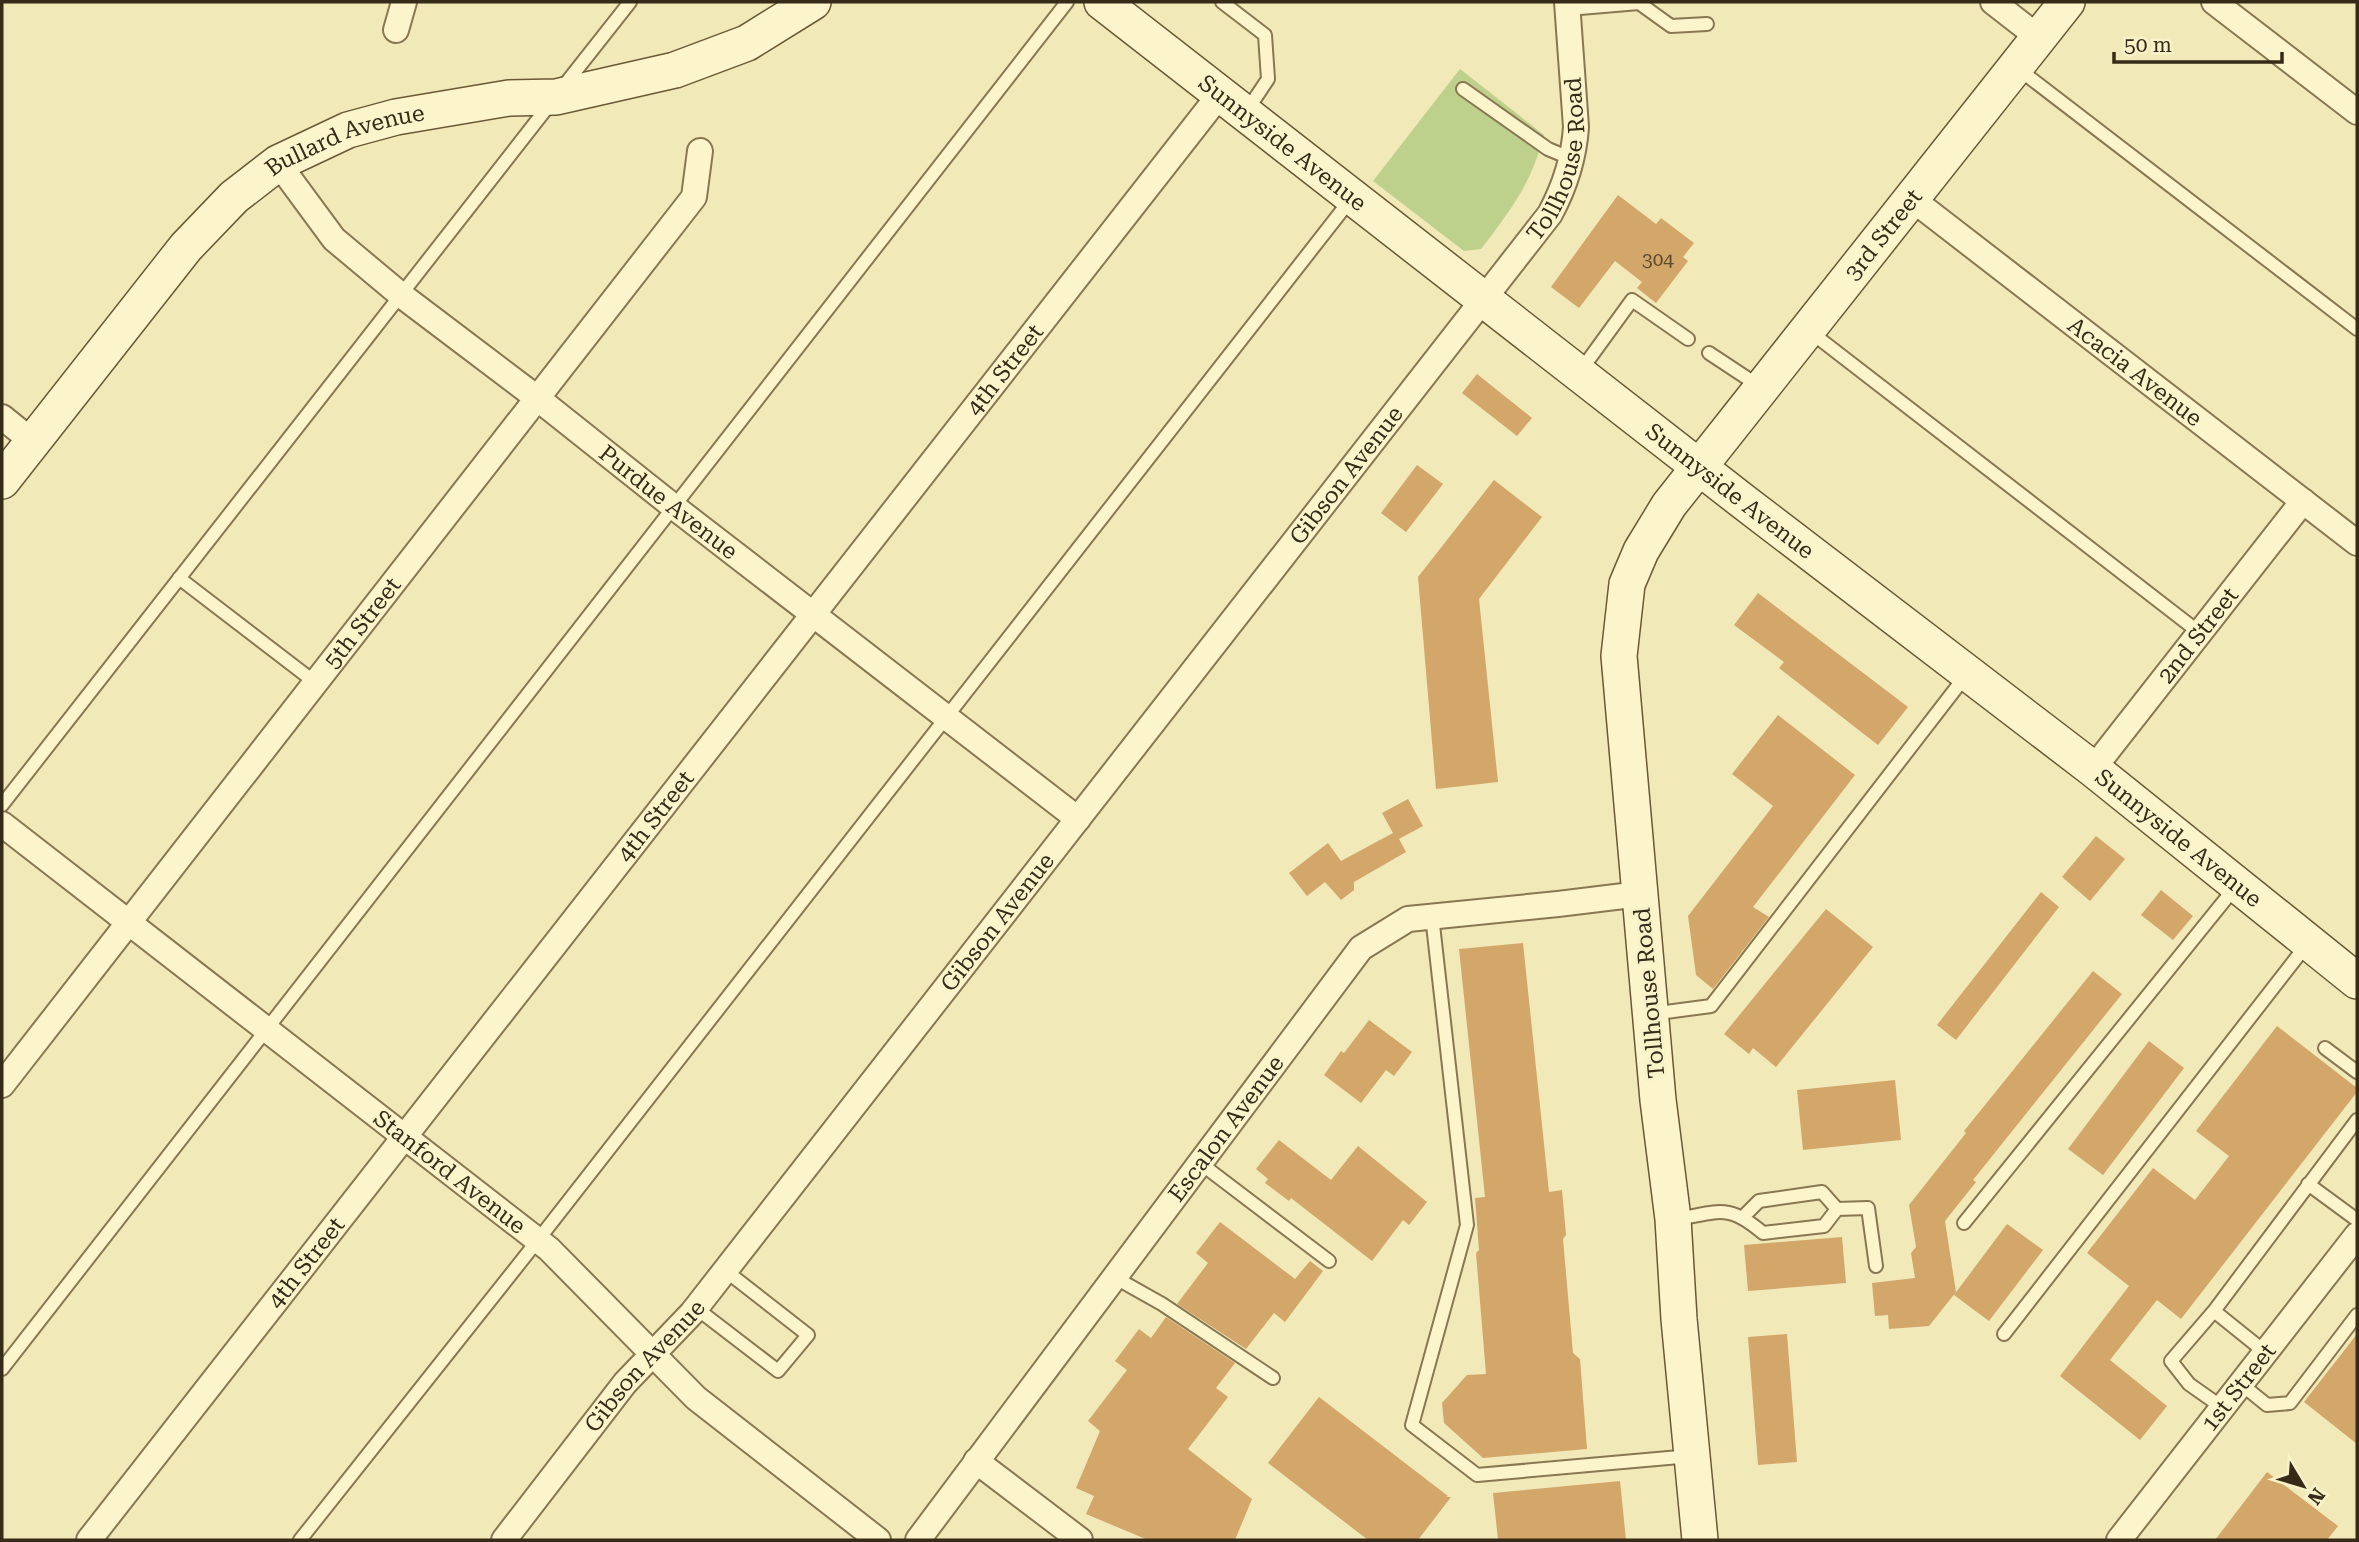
<svg xmlns="http://www.w3.org/2000/svg" width="2359" height="1542" viewBox="0 0 2359 1542" font-family="'Roboto Serif',serif">
	<rect width="100%" height="100%" fill="#f1e9b8"/>
	<path fill="#bdd08c" d="M 1460,69 L 1544,135 C 1531,184 1511,210 1481,249 L 1464,251 L 1373,181 Z"/>
	<path fill="#d3a66a" d="M 1618,195 L 1656,224 L 1661,218 L 1694,243 L 1683,257 L 1688,261 L 1656,303 L 1637,288 L 1642,282 L 1615,261 L 1579,308 L 1551,287 Z
		M 1477,374 L 1532,418 L 1517,436 L 1462,393 Z
		M 1417,465 L 1443,484 L 1406,532 L 1381,513 Z
		M 1494,480 L 1542,517 L 1479,599 L 1498,782 L 1436,789 L 1418,577 Z
		M 1758,593 L 1908,707 L 1878,745 L 1779,668 L 1784,662 L 1734,625 Z
		M 1778,715 L 1855,775 L 1753,907 L 1769,917 L 1713,989 L 1696,975 L 1688,916 L 1773,806 L 1732,774 Z
		M 1408,799 L 1423,826 L 1399,839 L 1406,852 L 1354,882 L 1354,890 L 1341,900 L 1325,882 L 1307,896 L 1289,873 L 1328,843 L 1341,861 L 1393,833 L 1382,813 Z
		M 2096,836 L 2125,859 L 2090,901 L 2062,877 Z
		M 2161,890 L 2193,916 L 2173,940 L 2141,915 Z
		M 2041,892 L 2059,907 L 1956,1040 L 1937,1025 Z
		M 1826,909 L 1873,947 L 1776,1067 L 1753,1048 L 1749,1054 L 1724,1034 Z
		M 1523,943 L 1549,1192 L 1562,1190 L 1566,1235 L 1563,1239 L 1573,1353 L 1580,1359 L 1587,1449 L 1483,1458 L 1444,1423 L 1442,1403 L 1467,1375 L 1486,1374 L 1476,1253 L 1479,1250 L 1475,1198 L 1485,1197 L 1459,949 Z
		M 2093,971 L 2122,994 L 1973,1180 L 1976,1182 L 1945,1221 L 1956,1292 L 1929,1326 L 1889,1329 L 1888,1315 L 1875,1316 L 1872,1283 L 1915,1278 L 1911,1253 L 1916,1247 L 1909,1205 L 1966,1133 L 1964,1131 Z
		M 1369,1020 L 1412,1052 L 1394,1076 L 1386,1070 L 1361,1103 L 1324,1075 L 1341,1051 L 1344,1053 Z
		M 2277,1026 L 2357,1088 L 2357,1092 L 2181,1319 L 2157,1300 L 2110,1360 L 2167,1406 L 2140,1440 L 2060,1376 L 2129,1286 L 2087,1253 L 2153,1168 L 2195,1200 L 2229,1156 L 2196,1131 Z
		M 2149,1041 L 2184,1068 L 2103,1175 L 2068,1149 Z
		M 1895,1080 L 1901,1140 L 1803,1150 L 1797,1090 Z
		M 1279,1140 L 1331,1180 L 1358,1146 L 1427,1202 L 1409,1225 L 1403,1220 L 1372,1261 L 1291,1198 L 1289,1201 L 1265,1183 L 1268,1179 L 1256,1169 Z
		M 1220,1222 L 1295,1279 L 1310,1261 L 1323,1271 L 1285,1322 L 1274,1313 L 1246,1349 L 1177,1304 L 1208,1263 L 1196,1253 Z
		M 2007,1224 L 2043,1250 L 1989,1321 L 1954,1295 Z
		M 1842,1237 L 1846,1283 L 1748,1291 L 1744,1245 Z
		M 1166,1317 L 1235,1363 L 1216,1388 L 1228,1397 L 1188,1449 L 1252,1499 L 1235,1540 L 1148,1540 L 1086,1514 L 1094,1496 L 1076,1488 L 1100,1431 L 1088,1421 L 1127,1370 L 1115,1361 L 1139,1329 L 1151,1338 Z
		M 1787,1334 L 1797,1462 L 1758,1465 L 1748,1337 Z
		M 2357,1334 L 2357,1444 L 2304,1402 Z
		M 1319,1397 L 1448,1496 L 1446,1497 L 1451,1497 L 1418,1540 L 1368,1540 L 1268,1463 Z
		M 2267,1472 L 2338,1526 L 2327,1540 L 2215,1540 Z
		M 1620,1481 L 1626,1540 L 1498,1540 L 1493,1493 Z"/>
	<g fill="none" stroke-linecap="round" stroke-linejoin="round">
		<defs>
			<path id="lane" d="M 1222,2 L 1265,35 L 1268,79 L 1246,112
				M 1568,9 L 1639,3 L 1671,26 L 1707,24
				M 2016,67 L 2357,329
				M 563,87 L 630,2
				M 1463,89 L 1548,149 L 1572,159
				M 1808,330 L 2200,633
				M 1709,353 L 1759,386
				M 1579,373 L 1632,300 L 1688,339
				M 179,578 L 316,683
				M 2,805 L 550,104
				M 1432,916 L 1467,1225 L 1412,1425 L 1477,1475 L 1691,1456
				M 1651,1014 L 1711,1006 L 1967,674
				M 2325,1048 L 2357,1072
				M 1200,1163 L 1329,1261
				M 2308,1184 L 2357,1220
				M 1744,1216 L 1759,1201 L 1822,1192 L 1837,1209
				M 1677,1219 C 1719,1212 1728,1203 1763,1233 L 1824,1226 L 1837,1209 L 1868,1208 L 1876,1266
				M 1964,1223 L 2237,885
				M 1114,1277 L 1162,1304 L 1273,1378
				M 696,1308 L 778,1371 L 808,1335 L 726,1271
				M 2214,1311 L 2265,1352
				M 2004,1334 L 2308,943
				M 2,1369 L 1067,2
				M 2241,1384 L 2267,1405 L 2290,1403 L 2357,1315
				M 2223,1408 L 2189,1384 L 2171,1361 L 2214,1311 L 2357,1120
				M 300,1540 L 538,1240 L 1351,199"/>
			<g id="street">
				<path d="M 1993,2 L 2038,37"/>
				<path d="M 2214,2 L 2357,112"/>
				<path d="M 396,30 L 404,2"/>
				<path id="s1" d="M 278,163 L 334,239 L 401,295 L 537,398 L 674,507 L 1078,819"/>
				<path id="s2" d="M 1912,199 L 2357,543"/>
				<path d="M 2,417 L 33,442"/>
				<path id="s3" d="M 2093,769 L 2303,501"/>
				<path id="s4" d="M 2,824 L 549,1249 L 696,1398 L 878,1540"/>
				<path id="s5" d="M 2,1085 L 694,197 L 700,151"/>
				<path d="M 976,1461 L 1080,1540"/>
				<path id="s6" d="M 89,1540 L 1221,93"/>
				<path id="s7" d="M 504,1540 L 625,1383 L 692,1313 L 1550,214 C 1565,186 1574,158 1576,127 L 1567,2"/>
				<path id="s8" d="M 918,1540 L 1361,948 L 1408,919 L 1558,904 L 1640,894"/>
				<path id="s9" d="M 2119,1540 L 2357,1235"/>
			</g>
			<g id="secondary">
				<path id="s10" d="M 1102,2 L 1740,499 L 2093,769 L 2357,981"/>
				<path id="s11" d="M 2,481 L 186,247 L 234,197 L 278,163 L 348,130 L 396,117 L 509,98 L 556,97 L 675,70 L 747,43 L 813,2"/>
				<path id="s12" d="M 1700,1540 L 1679,1319 L 1673,1219 L 1658,1100 L 1619,656 L 1627,584 L 1641,551 L 1669,505 L 2067,2"/>
			</g>
		</defs>
		<use href="#lane" stroke="#887752" stroke-width="16"/>
		<use href="#street" stroke="#887752" stroke-width="28"/>
		<use href="#secondary" stroke="#6a5836" stroke-width="38"/>
		<use href="#lane" stroke="#fcf5cc" stroke-width="12"/>
		<use href="#street" stroke="#fcf5cc" stroke-width="24"/>
		<use href="#secondary" stroke="#fcf5cc" stroke-width="35"/>
	</g>
	<g text-anchor="middle" stroke-width="6" stroke-linejoin="round" paint-order="stroke">
		<g font-size="19" fill="#5d4a2d">
			<text x="1658" y="266">304</text>
		</g>
		<g font-size="23" fill="#362b19" stroke="#f8f2c8">
			<text dy="8" stroke="none"><textPath href="#s10" startOffset="229">Sunnyside Avenue</textPath></text>
			<text dy="8" stroke="none"><textPath href="#s11" startOffset="494">Bullard Avenue</textPath></text>
			<text dy="8" stroke="none"><textPath href="#s7" startOffset="1745">Tollhouse Road</textPath></text>
			<text dy="8" stroke="none"><textPath href="#s12" startOffset="1395">3rd Street</textPath></text>
			<text dy="8" stroke="none"><textPath href="#s6" startOffset="1486">4th Street</textPath></text>
			<text dy="8" stroke="none"><textPath href="#s2" startOffset="282">Acacia Avenue</textPath></text>
			<text dy="8" stroke="none"><textPath href="#s7" startOffset="1358">Gibson Avenue</textPath></text>
			<text dy="8" stroke="none"><textPath href="#s10" startOffset="796">Sunnyside Avenue</textPath></text>
			<text dy="8" stroke="none"><textPath href="#s1" startOffset="520">Purdue Avenue</textPath></text>
			<text dy="8" stroke="none"><textPath href="#s5" startOffset="586">5th Street</textPath></text>
			<text dy="8" stroke="none"><textPath href="#s3" startOffset="170">2nd Street</textPath></text>
			<text dy="8" stroke="none"><textPath href="#s6" startOffset="919">4th Street</textPath></text>
			<text dy="8" stroke="none"><textPath href="#s10" startOffset="1363">Sunnyside Avenue</textPath></text>
			<text dy="8" stroke="none"><textPath href="#s7" startOffset="791">Gibson Avenue</textPath></text>
			<text transform="translate(1649 993) rotate(-95)" y="8">Tollhouse Road</text>
			<text dy="8" stroke="none"><textPath href="#s8" startOffset="514">Escalon Avenue</textPath></text>
			<text dy="8" stroke="none"><textPath href="#s4" startOffset="567">Stanford Avenue</textPath></text>
			<text dy="8" stroke="none"><textPath href="#s6" startOffset="352">4th Street</textPath></text>
			<text dy="8" stroke="none"><textPath href="#s7" startOffset="224">Gibson Avenue</textPath></text>
			<text dy="8" stroke="none"><textPath href="#s9" startOffset="194">1st Street</textPath></text>
		</g>
	</g>
	<rect width="2359" height="1542" fill="none" stroke="#362b19" stroke-width="7"/>
	<g transform="translate(2303 1486) rotate(128)" stroke="#f8f2c8" stroke-width="5" paint-order="stroke">
	<path d="M0-5L12 26L0 18L-12 26Z" fill="#362b19"/>
	<text y="-10" font-size="19" font-weight="bold" text-anchor="middle" fill="#362b19">N</text>
	</g>
	<path d="M2114 52v10h168v-10" fill="none" stroke="#362b19" stroke-width="3.5"/>
	<text x="2124" y="52" font-size="21" fill="#362b19" stroke="#f8f2c8" stroke-width="5" paint-order="stroke">50 m</text>
</svg>
